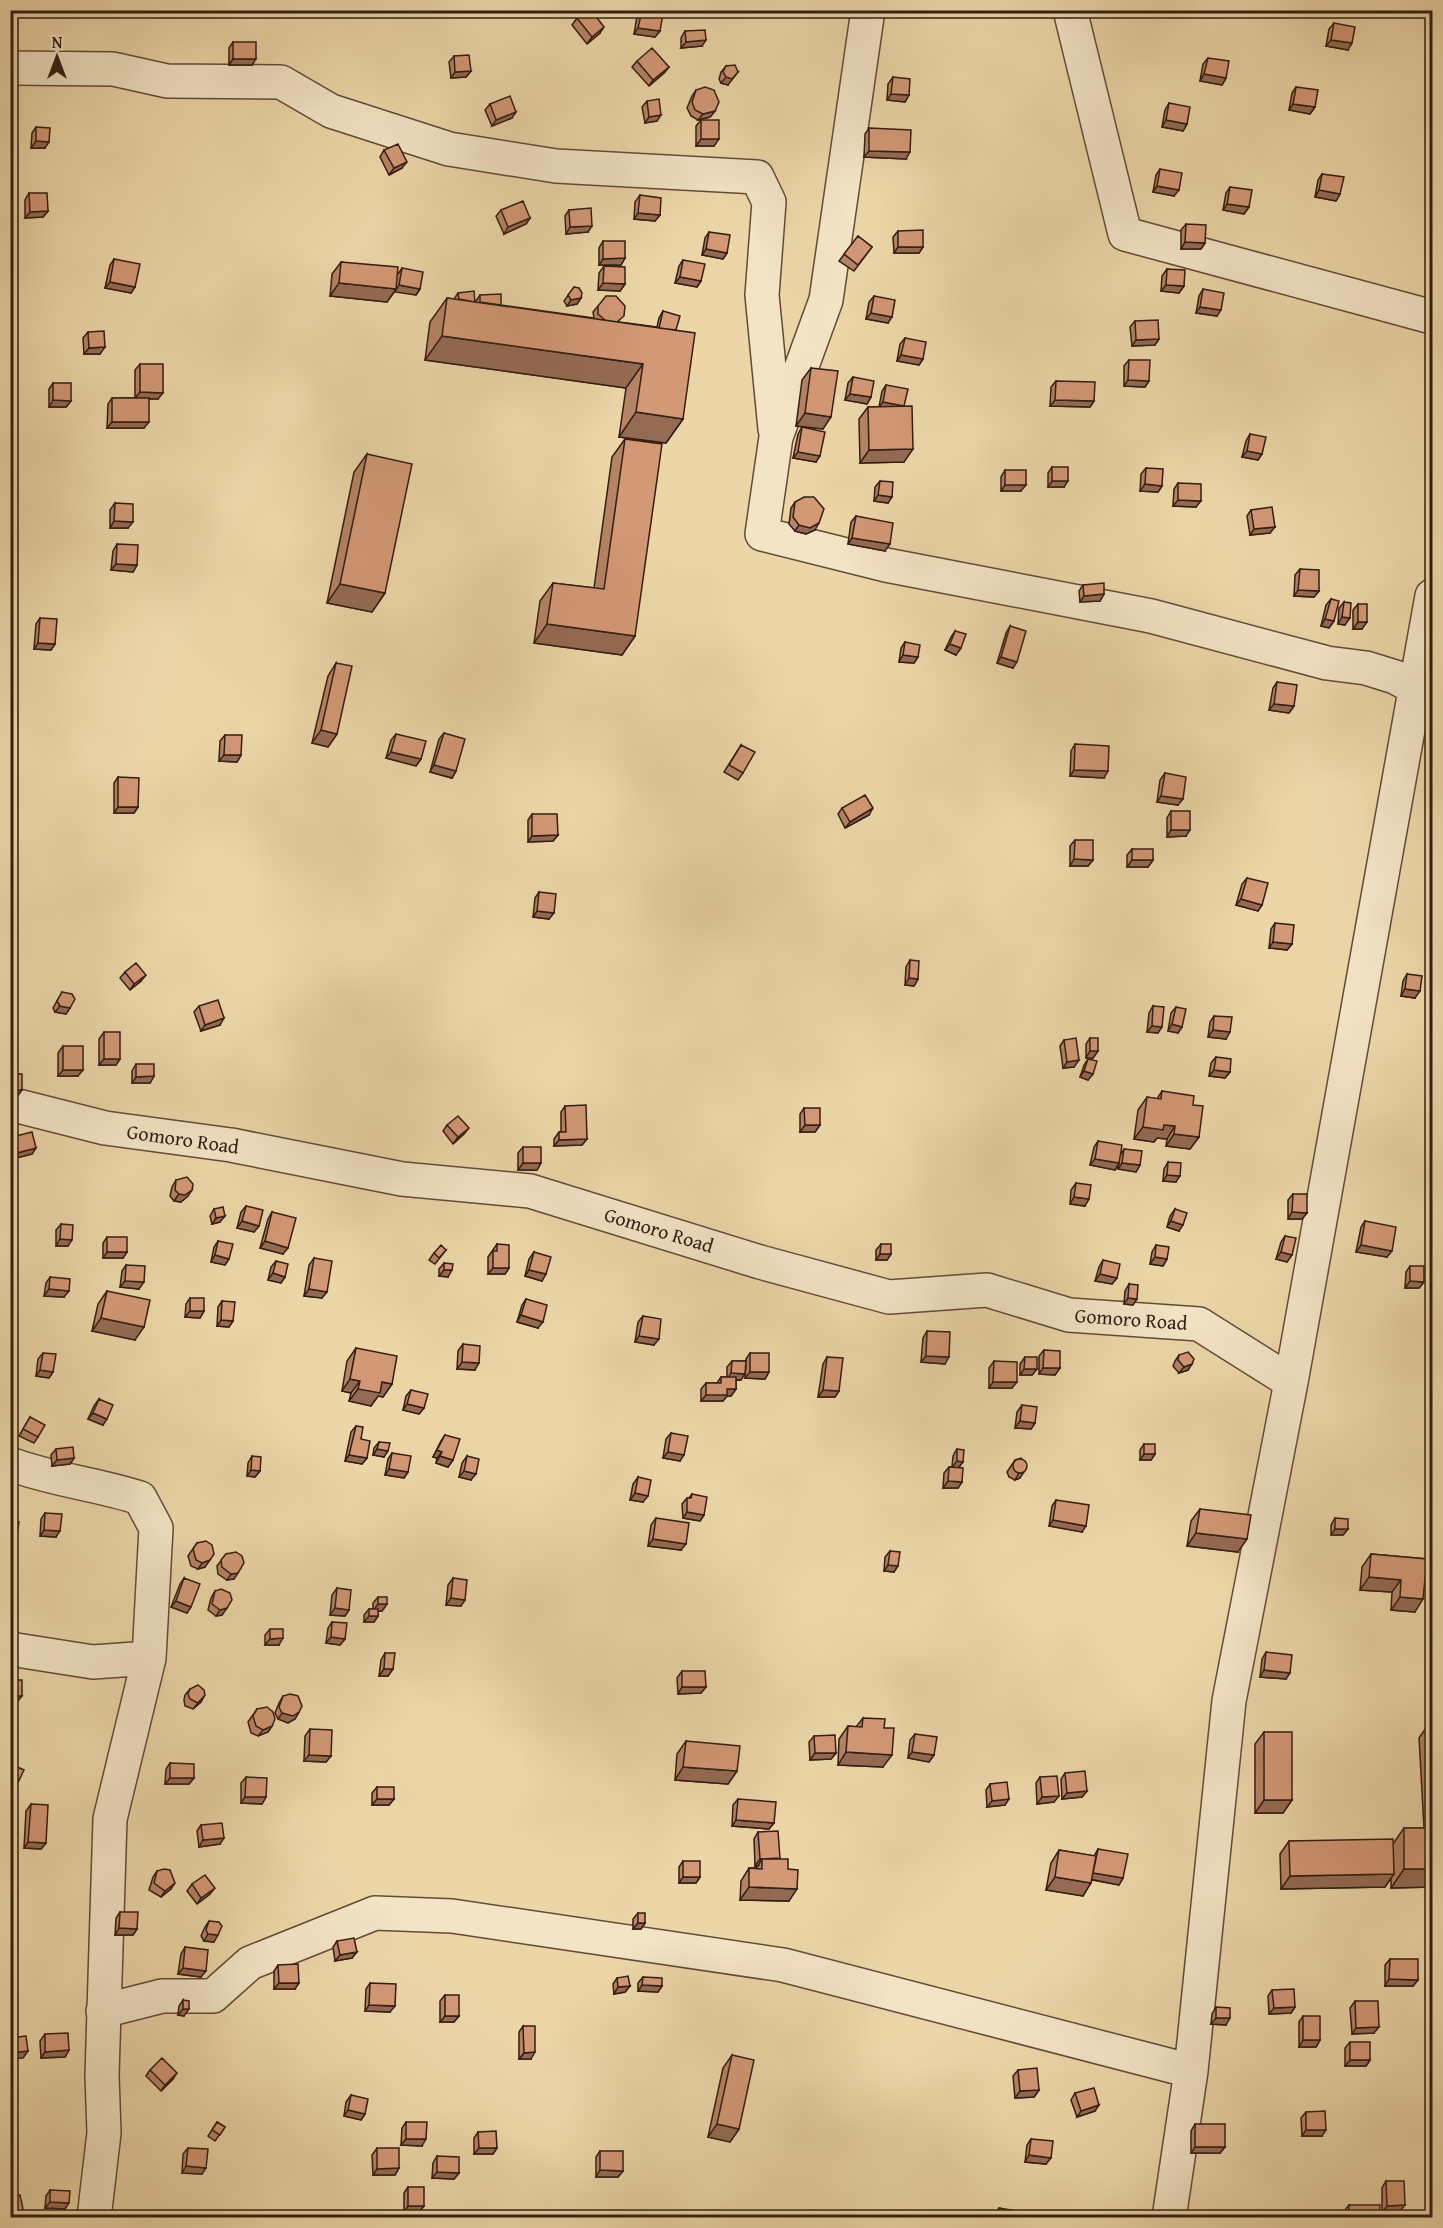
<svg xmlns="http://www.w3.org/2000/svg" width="1443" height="2228" viewBox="0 0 1443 2228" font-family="'Gentium Book Plus',serif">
	<rect width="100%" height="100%" fill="#ecd6a8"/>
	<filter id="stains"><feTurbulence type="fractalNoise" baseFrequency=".00333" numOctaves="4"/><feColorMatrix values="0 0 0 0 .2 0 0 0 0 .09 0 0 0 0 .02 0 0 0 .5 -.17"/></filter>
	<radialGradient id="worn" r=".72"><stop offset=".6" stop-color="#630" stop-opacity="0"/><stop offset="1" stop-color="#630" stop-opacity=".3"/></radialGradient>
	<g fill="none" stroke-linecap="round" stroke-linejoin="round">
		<defs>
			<path id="minor" d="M 868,10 L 826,300 L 776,437 L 762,534 L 886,565 L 1151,616 L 1327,663 L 1366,668 L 1395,677 L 1415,688
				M 1070,10 L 1125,234 L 1432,317
				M 10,68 L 113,69 L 167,81 L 281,82 L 331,111 L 449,149 L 556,166 L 757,177 L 769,202 L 762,295 L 775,429
				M 10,1104 L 105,1128 L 231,1145 L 402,1179 L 530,1191 L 760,1262 L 889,1297 L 987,1290 L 1069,1315 L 1199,1324 L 1291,1382
				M 10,1464 C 53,1480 97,1484 140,1498 L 156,1528 L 149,1658 L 110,1819 L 102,2075 L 104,2133 L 94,2218
				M 10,1649 L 93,1662 L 149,1658
				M 103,2011 L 162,1996 L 213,1996 L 250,1963 L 375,1913 L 452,1916 L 783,1965 L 1191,2071
				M 1169,2218 L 1191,2071 L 1229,1701 L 1291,1382 L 1432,596"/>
		</defs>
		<use href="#minor" stroke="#624b38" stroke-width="36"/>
		<use href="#minor" stroke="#f3e4c6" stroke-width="33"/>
	</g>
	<path fill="#b58365" stroke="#341d12" stroke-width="1.5" d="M 641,10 L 660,31 L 655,37 L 634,34 L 637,16 Z
		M 577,18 L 600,33 L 587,44 L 572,25 Z
		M 1334,23 L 1348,50 L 1326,46 L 1329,29 Z
		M 685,31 L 702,46 L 681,48 L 681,38 Z
		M 233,42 L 252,65 L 229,65 L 229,48 Z
		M 454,56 L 471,71 L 466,77 L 451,78 L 449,62 Z
		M 1208,58 L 1226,78 L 1222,85 L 1200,81 L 1203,64 Z
		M 637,61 L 669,67 L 664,73 L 649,86 L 632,67 Z
		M 726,66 L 728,85 L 721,83 L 719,79 L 721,72 Z
		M 893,77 L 909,95 L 905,102 L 887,100 L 888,84 Z
		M 1296,87 L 1315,107 L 1310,114 L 1289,110 L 1292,93 Z
		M 696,90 L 715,111 L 710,117 L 698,120 L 691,116 L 687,108 L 692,96 Z
		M 647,101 L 657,121 L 645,123 L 642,107 Z
		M 1169,103 L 1187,124 L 1183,131 L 1162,127 L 1165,110 Z
		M 490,104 L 512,118 L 492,126 L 485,110 Z
		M 701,120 L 714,146 L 696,146 L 696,126 Z
		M 36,127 L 45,148 L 31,148 L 32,133 Z
		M 869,128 L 906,159 L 864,157 L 865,134 Z
		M 384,150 L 402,168 L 389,175 L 380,157 Z
		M 1160,169 L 1174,196 L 1153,192 L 1156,175 Z
		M 1322,174 L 1340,194 L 1336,201 L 1315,197 L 1318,180 Z
		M 1230,187 L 1249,207 L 1244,214 L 1223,210 L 1226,193 Z
		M 29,193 L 48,211 L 43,217 L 25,218 L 25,200 Z
		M 640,195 L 660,215 L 655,221 L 634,219 L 635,202 Z
		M 501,210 L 530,218 L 526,224 L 504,234 L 496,216 Z
		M 569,210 L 588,232 L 566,234 L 565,216 Z
		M 1186,224 L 1205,243 L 1201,249 L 1181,249 L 1181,230 Z
		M 898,231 L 923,247 L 919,253 L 894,253 L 893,237 Z
		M 709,232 L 727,253 L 723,259 L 702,255 L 705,238 Z
		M 858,236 L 872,247 L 854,271 L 839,261 Z
		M 603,241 L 625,258 L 621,265 L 599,265 L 599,248 Z
		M 114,259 L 135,287 L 131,293 L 105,288 L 110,265 Z
		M 683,260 L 701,281 L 697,287 L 675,283 L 679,266 Z
		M 341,262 L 398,274 L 402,268 L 420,289 L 416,295 L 395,291 L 387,302 L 330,296 L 332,274 Z
		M 604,266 L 625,284 L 620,291 L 598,290 L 599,273 Z
		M 1167,269 L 1184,286 L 1179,293 L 1161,291 L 1162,276 Z
		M 574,287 L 581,298 L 577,304 L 567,306 L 564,301 Z
		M 1203,289 L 1217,316 L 1196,313 L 1199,296 Z
		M 458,293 L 476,301 L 480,295 L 501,305 L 594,318 L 593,312 L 598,306 L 619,322 L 657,327 L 659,318 L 663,311 L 676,330 L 683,419 L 666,443 L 619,437 L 626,388 L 425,360 L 430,322 L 447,298 L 454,299 Z
		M 874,296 L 888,323 L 866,319 L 869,302 Z
		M 1135,321 L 1159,339 L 1155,345 L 1132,346 L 1130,327 Z
		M 88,332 L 100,354 L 84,354 L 83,338 Z
		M 905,338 L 923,359 L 919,365 L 897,361 L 900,344 Z
		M 1129,360 L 1149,381 L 1145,387 L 1124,386 L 1124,366 Z
		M 140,364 L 158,399 L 149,399 L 144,428 L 107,428 L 108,404 L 112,398 L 135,398 L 135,370 Z
		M 811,368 L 823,429 L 796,426 L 802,380 Z
		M 853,377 L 871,397 L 867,404 L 845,400 L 848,383 Z
		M 1056,381 L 1094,401 L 1090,407 L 1050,406 L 1051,387 Z
		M 53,383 L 71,401 L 66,407 L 49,407 L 49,389 Z
		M 886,385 L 904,406 L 904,462 L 860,463 L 859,419 L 868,407 L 879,407 L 882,391 Z
		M 802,427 L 816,462 L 793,458 L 798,434 Z
		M 1250,434 L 1262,454 L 1258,460 L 1242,457 L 1246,441 Z
		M 625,439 L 635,636 L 622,655 L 534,643 L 540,601 L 553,583 L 594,588 L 612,457 Z
		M 367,454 L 385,593 L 372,612 L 327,603 L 354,472 Z
		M 1052,467 L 1064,487 L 1048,487 L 1048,473 Z
		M 1146,468 L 1162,486 L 1158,492 L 1140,491 L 1141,474 Z
		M 1005,470 L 1021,491 L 1001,491 L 1001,477 Z
		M 880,481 L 888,503 L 874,501 L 875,487 Z
		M 1178,483 L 1196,507 L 1173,506 L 1174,489 Z
		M 795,502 L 815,530 L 806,534 L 795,531 L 789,524 L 791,508 Z
		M 115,503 L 128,528 L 110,528 L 110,510 Z
		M 1251,510 L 1270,533 L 1250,535 L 1247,516 Z
		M 856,516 L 885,551 L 848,544 L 851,522 Z
		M 117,544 L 137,565 L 133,572 L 111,570 L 113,551 Z
		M 1300,569 L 1319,591 L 1314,597 L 1294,596 L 1295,575 Z
		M 1083,585 L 1104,594 L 1100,601 L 1080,602 L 1079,591 Z
		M 1331,599 L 1334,621 L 1329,628 L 1321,626 L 1326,605 Z
		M 1344,602 L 1345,625 L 1338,624 L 1339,608 Z
		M 1358,604 L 1362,629 L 1353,629 L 1353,610 Z
		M 40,618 L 55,644 L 51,650 L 34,649 L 36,624 Z
		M 1010,626 L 1013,668 L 997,663 L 1006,633 Z
		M 955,631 L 956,655 L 945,650 L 951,637 Z
		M 905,642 L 918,657 L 914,663 L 899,662 L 901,648 Z
		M 336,663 L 337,734 L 328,747 L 312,743 L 328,676 Z
		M 1277,682 L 1294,706 L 1289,713 L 1269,710 L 1273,688 Z
		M 444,733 L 456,771 L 452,778 L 430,772 L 439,739 Z
		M 396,734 L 421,759 L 416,766 L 386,758 L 391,740 Z
		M 225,735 L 241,755 L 237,762 L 219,761 L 220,741 Z
		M 1075,744 L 1104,778 L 1070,776 L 1071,751 Z
		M 741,745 L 743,773 L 738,780 L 724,772 Z
		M 1165,773 L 1178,805 L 1157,802 L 1160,780 Z
		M 118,777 L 138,807 L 134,813 L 114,813 L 114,783 Z
		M 842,808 L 869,815 L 845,828 L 838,814 Z
		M 1171,811 L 1186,836 L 1167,837 L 1167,818 Z
		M 532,814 L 558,835 L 553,841 L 528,842 L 528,820 Z
		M 1075,840 L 1093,860 L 1088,866 L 1070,866 L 1070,846 Z
		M 1132,849 L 1153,860 L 1148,867 L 1127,867 L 1127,855 Z
		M 1247,878 L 1262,905 L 1258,911 L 1236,905 L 1242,884 Z
		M 539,892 L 549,919 L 533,917 L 535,898 Z
		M 1275,923 L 1292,944 L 1287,950 L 1269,948 L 1271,929 Z
		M 910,960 L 918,979 L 914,986 L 905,985 L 906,967 Z
		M 125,972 L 141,981 L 130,990 L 120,978 Z
		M 1407,974 L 1415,998 L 1401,996 L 1403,981 Z
		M 62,992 L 70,1008 L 66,1014 L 55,1012 L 53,1008 Z
		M 199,1006 L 220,1025 L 201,1031 L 194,1012 Z
		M 1153,1006 L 1158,1033 L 1147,1032 L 1149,1013 Z
		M 1176,1007 L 1182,1027 L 1178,1033 L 1168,1031 L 1171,1013 Z
		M 1214,1016 L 1226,1039 L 1208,1037 L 1210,1022 Z
		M 104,1032 L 120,1059 L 116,1065 L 99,1065 L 99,1039 Z
		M 1090,1038 L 1098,1051 L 1093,1058 L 1086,1058 L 1086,1044 Z
		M 1064,1040 L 1074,1067 L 1063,1068 L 1060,1046 Z
		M 63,1046 L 78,1076 L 58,1076 L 58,1053 Z
		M 1216,1057 L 1230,1072 L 1225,1078 L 1209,1076 L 1211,1063 Z
		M 1088,1059 L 1088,1080 L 1080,1077 L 1084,1065 Z
		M 136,1064 L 154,1076 L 150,1083 L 132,1083 L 132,1071 Z
		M 1162,1091 L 1193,1105 L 1199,1137 L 1190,1149 L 1166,1146 L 1167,1139 L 1157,1138 L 1154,1142 L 1134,1139 L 1138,1110 L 1147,1097 L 1157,1099 Z
		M 565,1106 L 587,1139 L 582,1145 L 554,1146 L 554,1139 L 559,1132 L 561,1132 L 561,1112 Z
		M 804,1108 L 820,1125 L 815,1132 L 800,1132 L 800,1114 Z
		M 447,1125 L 464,1134 L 453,1144 L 443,1131 Z
		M 12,1137 L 32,1154 L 12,1159 L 10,1153 L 10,1139 Z
		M 1098,1141 L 1121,1154 L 1124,1149 L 1140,1165 L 1136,1172 L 1118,1169 L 1119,1164 L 1115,1170 L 1090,1165 L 1094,1147 Z
		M 523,1147 L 541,1163 L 537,1170 L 518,1170 L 518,1153 Z
		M 1168,1162 L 1176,1182 L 1163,1181 L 1164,1169 Z
		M 176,1180 L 188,1196 L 181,1202 L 174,1201 L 170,1196 L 172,1187 Z
		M 1076,1183 L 1085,1206 L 1070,1204 L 1071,1190 Z
		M 1293,1194 L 1307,1213 L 1302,1219 L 1288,1219 L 1288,1200 Z
		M 246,1206 L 259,1226 L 254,1232 L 237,1228 L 241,1212 Z
		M 214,1209 L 220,1222 L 212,1224 L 210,1216 Z
		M 1175,1209 L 1179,1231 L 1167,1227 L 1170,1216 Z
		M 272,1212 L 283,1254 L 260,1248 L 268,1219 Z
		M 1365,1221 L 1387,1257 L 1356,1252 L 1361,1227 Z
		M 61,1224 L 68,1246 L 56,1246 L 56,1230 Z
		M 1285,1236 L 1292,1255 L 1287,1262 L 1276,1259 L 1281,1242 Z
		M 107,1237 L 127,1252 L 123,1258 L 103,1258 L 103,1243 Z
		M 218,1241 L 229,1259 L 225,1265 L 211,1262 L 214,1247 Z
		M 497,1244 L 509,1268 L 505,1274 L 488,1274 L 488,1257 Z
		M 881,1244 L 891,1254 L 887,1260 L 876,1260 L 876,1250 Z
		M 1156,1245 L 1167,1259 L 1163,1266 L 1150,1264 L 1152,1252 Z
		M 446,1250 L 435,1264 L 429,1260 L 434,1253 Z
		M 534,1252 L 542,1281 L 525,1276 L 529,1259 Z
		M 314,1258 L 322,1298 L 304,1296 L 309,1265 Z
		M 1103,1260 L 1117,1278 L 1112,1284 L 1095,1281 L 1099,1267 Z
		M 276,1261 L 285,1277 L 281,1283 L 268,1280 L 271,1267 Z
		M 444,1263 L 448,1277 L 439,1276 L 439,1269 Z
		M 126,1265 L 139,1289 L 120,1287 L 122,1271 Z
		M 1410,1266 L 1424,1282 L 1419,1288 L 1405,1288 L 1406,1272 Z
		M 50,1277 L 64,1297 L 44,1296 L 46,1283 Z
		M 1129,1284 L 1133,1305 L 1124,1304 L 1125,1291 Z
		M 107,1291 L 135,1340 L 92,1331 L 98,1304 Z
		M 190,1298 L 204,1311 L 200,1318 L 185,1317 L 186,1304 Z
		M 526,1299 L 538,1328 L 517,1322 L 522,1305 Z
		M 222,1301 L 233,1321 L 229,1327 L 217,1326 L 218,1307 Z
		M 643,1316 L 654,1345 L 635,1342 L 638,1322 Z
		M 927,1331 L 945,1364 L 921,1362 L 923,1338 Z
		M 463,1344 L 475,1370 L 457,1369 L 458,1351 Z
		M 356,1348 L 392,1384 L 383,1397 L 378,1396 L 371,1406 L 349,1401 L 351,1393 L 342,1391 L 347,1361 Z
		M 1044,1350 L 1060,1368 L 1055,1375 L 1039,1374 L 1039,1356 Z
		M 43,1353 L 53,1372 L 49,1378 L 36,1376 L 38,1359 Z
		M 750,1353 L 769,1372 L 765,1379 L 745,1378 L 746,1364 L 741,1380 L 736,1380 L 736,1389 L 731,1396 L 727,1396 L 723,1401 L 701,1401 L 701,1389 L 706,1383 L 717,1383 L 721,1377 L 727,1377 L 727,1367 L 732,1361 L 746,1361 L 746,1359 Z
		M 1179,1355 L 1188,1370 L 1179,1373 L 1173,1366 L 1175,1361 Z
		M 827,1357 L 839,1391 L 835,1397 L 818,1397 L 823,1364 Z
		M 1025,1357 L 1037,1369 L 1032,1375 L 1020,1375 L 1020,1364 Z
		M 994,1361 L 1012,1388 L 989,1388 L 989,1368 Z
		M 411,1390 L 424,1408 L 419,1414 L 403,1410 L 406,1396 Z
		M 99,1399 L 103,1425 L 88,1419 L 94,1406 Z
		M 1022,1405 L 1035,1423 L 1031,1429 L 1015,1428 L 1017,1412 Z
		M 30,1417 L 38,1437 L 34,1443 L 19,1436 Z
		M 356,1426 L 367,1458 L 362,1464 L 345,1461 L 351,1432 Z
		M 671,1433 L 680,1461 L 663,1458 L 666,1439 Z
		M 445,1435 L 453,1460 L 448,1467 L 436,1463 L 437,1458 L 433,1457 L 441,1441 Z
		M 379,1442 L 384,1457 L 373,1455 L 374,1448 Z
		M 1144,1444 L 1155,1454 L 1151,1460 L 1140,1460 L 1140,1450 Z
		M 56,1449 L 74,1458 L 70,1464 L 52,1466 L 51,1455 Z
		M 957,1449 L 963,1462 L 959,1467 L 962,1482 L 958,1488 L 943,1488 L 944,1473 L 949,1467 L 952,1467 L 953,1456 Z
		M 392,1453 L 408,1472 L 404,1478 L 385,1475 L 388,1459 Z
		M 252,1456 L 260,1471 L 255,1477 L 247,1476 L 248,1463 Z
		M 467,1456 L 471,1480 L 459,1477 L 462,1463 Z
		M 1021,1458 L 1020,1478 L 1015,1480 L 1009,1477 L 1007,1472 L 1015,1460 Z
		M 638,1477 L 643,1502 L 630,1500 L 633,1484 Z
		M 692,1494 L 704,1515 L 700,1521 L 683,1518 L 682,1504 L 687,1498 L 689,1498 Z
		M 1056,1500 L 1082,1532 L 1049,1526 L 1052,1506 Z
		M 1200,1509 L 1238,1552 L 1187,1546 L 1191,1521 Z
		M 45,1513 L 56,1537 L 40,1536 L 41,1519 Z
		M 656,1518 L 681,1550 L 648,1546 L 651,1525 Z
		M 1335,1518 L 1348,1529 L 1343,1535 L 1331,1535 L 1331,1525 Z
		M 197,1543 L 205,1567 L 198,1569 L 191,1566 L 188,1556 Z
		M 890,1551 L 894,1572 L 884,1571 L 885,1557 Z
		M 226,1554 L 234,1579 L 227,1580 L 218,1574 L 217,1566 Z
		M 1371,1554 L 1427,1559 L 1415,1612 L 1391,1610 L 1392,1592 L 1360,1590 L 1362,1567 Z
		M 184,1578 L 187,1613 L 171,1607 L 180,1584 Z
		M 453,1578 L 461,1606 L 446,1605 L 448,1585 Z
		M 337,1588 L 349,1610 L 345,1616 L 330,1615 L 332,1595 Z
		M 215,1591 L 222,1615 L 216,1616 L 208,1610 L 211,1598 Z
		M 378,1597 L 387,1604 L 382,1611 L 378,1611 L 378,1616 L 374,1622 L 364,1622 L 364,1615 L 369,1609 L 373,1609 L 373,1603 Z
		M 332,1622 L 345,1639 L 340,1645 L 326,1643 L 328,1628 Z
		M 270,1629 L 279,1645 L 265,1645 L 265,1635 Z
		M 1266,1652 L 1286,1679 L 1260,1677 L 1262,1659 Z
		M 385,1653 L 393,1669 L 388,1676 L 379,1676 L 381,1660 Z
		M 682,1671 L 706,1687 L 701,1693 L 678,1694 L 677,1678 Z
		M 190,1689 L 201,1702 L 193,1709 L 185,1706 L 184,1700 L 185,1695 Z
		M 283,1696 L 299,1712 L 295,1719 L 288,1723 L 278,1719 L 275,1713 L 279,1703 Z
		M 257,1709 L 272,1726 L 268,1732 L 258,1736 L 251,1733 L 248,1722 Z
		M 863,1718 L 883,1767 L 838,1765 L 839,1739 L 848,1726 L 856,1727 Z
		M 1428,1725 L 1432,1725 L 1432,1887 L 1391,1888 L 1391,1878 L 1385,1887 L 1281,1889 L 1280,1854 L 1289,1841 L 1393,1844 L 1404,1828 L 1424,1828 L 1419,1738 Z
		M 310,1729 L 331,1756 L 326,1762 L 304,1761 L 305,1736 Z
		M 1264,1732 L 1292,1800 L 1283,1813 L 1255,1813 L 1255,1744 Z
		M 915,1734 L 934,1755 L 929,1762 L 908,1758 L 910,1740 Z
		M 814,1736 L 836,1753 L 831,1759 L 810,1760 L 809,1742 Z
		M 686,1741 L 737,1771 L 728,1784 L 675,1780 L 677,1754 Z
		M 170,1763 L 194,1778 L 189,1784 L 165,1784 L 166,1769 Z
		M 1065,1773 L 1087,1791 L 1082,1797 L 1062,1799 L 1061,1779 Z
		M 246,1777 L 266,1797 L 262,1804 L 241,1803 L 241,1783 Z
		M 1040,1777 L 1054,1802 L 1037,1804 L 1036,1783 Z
		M 990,1784 L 1005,1805 L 987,1807 L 986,1790 Z
		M 377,1787 L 394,1799 L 389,1805 L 372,1805 L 372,1793 Z
		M 738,1799 L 774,1823 L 769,1829 L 732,1826 L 733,1805 Z
		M 31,1804 L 46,1843 L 41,1849 L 24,1848 L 26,1811 Z
		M 201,1825 L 220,1844 L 199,1847 L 197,1831 Z
		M 758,1832 L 788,1869 L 789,1901 L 740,1900 L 741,1881 L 749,1868 L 756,1868 L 758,1866 L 755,1866 L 754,1839 Z
		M 1098,1849 L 1123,1878 L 1119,1885 L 1092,1880 L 1083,1896 L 1046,1890 L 1051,1863 L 1059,1850 L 1094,1856 Z
		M 683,1861 L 700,1877 L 696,1883 L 679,1883 L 679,1867 Z
		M 157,1871 L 171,1889 L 161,1897 L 149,1890 L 153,1877 Z
		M 192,1884 L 210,1894 L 197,1904 L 187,1891 Z
		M 120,1912 L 137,1929 L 133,1935 L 115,1935 L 116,1918 Z
		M 638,1913 L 645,1923 L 641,1929 L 633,1929 L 633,1919 Z
		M 209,1921 L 214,1942 L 204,1941 L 201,1936 L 205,1927 Z
		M 337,1941 L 352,1958 L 335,1961 L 333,1947 Z
		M 185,1947 L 201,1977 L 178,1974 L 181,1954 Z
		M 1390,1959 L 1418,1980 L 1413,1986 L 1385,1986 L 1385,1965 Z
		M 278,1965 L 295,1989 L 274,1989 L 274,1971 Z
		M 643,1977 L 662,1986 L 658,1992 L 638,1991 L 638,1983 Z
		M 617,1978 L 630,1986 L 625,1992 L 614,1994 L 613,1984 Z
		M 370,1983 L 390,2012 L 365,2011 L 366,1989 Z
		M 1272,1990 L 1295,2007 L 1291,2013 L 1269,2014 L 1268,1996 Z
		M 445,1995 L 459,2016 L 454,2022 L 440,2022 L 440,2001 Z
		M 183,2000 L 184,2016 L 178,2015 L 179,2006 Z
		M 1355,2001 L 1374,2033 L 1352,2034 L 1350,2008 Z
		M 1216,2007 L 1226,2025 L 1211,2024 L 1212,2014 Z
		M 1303,2016 L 1320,2040 L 1316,2047 L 1299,2047 L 1299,2022 Z
		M 523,2026 L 531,2059 L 519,2059 L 519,2032 Z
		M 45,2034 L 69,2050 L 65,2057 L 41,2058 L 40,2041 Z
		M 1350,2042 L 1370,2060 L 1366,2066 L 1345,2066 L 1345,2048 Z
		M 732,2055 L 739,2129 L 730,2142 L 708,2137 L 723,2068 Z
		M 150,2070 L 173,2079 L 161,2091 L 146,2076 Z
		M 1018,2070 L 1039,2090 L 1034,2097 L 1015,2098 L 1013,2076 Z
		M 1075,2093 L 1095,2111 L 1077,2117 L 1071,2100 Z
		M 351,2095 L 365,2114 L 361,2120 L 344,2116 L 346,2102 Z
		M 1306,2112 L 1322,2136 L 1302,2136 L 1301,2118 Z
		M 217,2122 L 225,2127 L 215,2141 L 208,2136 Z
		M 406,2122 L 422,2146 L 401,2145 L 402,2128 Z
		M 1195,2124 L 1225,2147 L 1220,2153 L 1191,2153 L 1191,2131 Z
		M 478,2132 L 497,2148 L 493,2154 L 474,2154 L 474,2138 Z
		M 1031,2139 L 1046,2164 L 1025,2162 L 1027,2145 Z
		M 188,2148 L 202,2174 L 182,2173 L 183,2154 Z
		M 377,2148 L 399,2168 L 395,2175 L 373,2175 L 372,2155 Z
		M 600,2151 L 623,2171 L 618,2177 L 596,2177 L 596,2157 Z
		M 437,2156 L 459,2173 L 454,2179 L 432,2178 L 433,2163 Z
		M 1386,2181 L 1400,2211 L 1382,2212 L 1382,2188 Z
		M 408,2187 L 424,2206 L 419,2212 L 404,2212 L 404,2193 Z
		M 50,2190 L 65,2209 L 45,2208 L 46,2196 Z
		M 1349,2205 L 1379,2215 L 1394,2217 L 1333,2217 L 1336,2214 L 1342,2214 Z
		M 999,2208 L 1040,2217 L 992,2217 Z"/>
	<path fill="#946a53" stroke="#341d12" stroke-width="1.5" d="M 604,27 L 600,33 L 587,44 L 592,37 Z
		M 638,28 L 660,31 L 655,37 L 634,34 Z
		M 706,40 L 702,46 L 681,48 L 686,42 Z
		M 1331,40 L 1352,43 L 1348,50 L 1326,46 Z
		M 233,59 L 256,59 L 252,65 L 229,65 Z
		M 669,67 L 664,73 L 649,86 L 653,80 Z
		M 471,71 L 466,77 L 451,78 L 455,72 Z
		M 738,72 L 728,85 L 721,83 L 726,77 Z
		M 1204,74 L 1226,78 L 1222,85 L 1200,81 Z
		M 891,94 L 909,95 L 905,102 L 887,100 Z
		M 1293,104 L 1315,107 L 1310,114 L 1289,110 Z
		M 715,111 L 710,117 L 698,120 L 703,114 Z
		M 516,112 L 512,118 L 492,126 L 496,120 Z
		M 661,115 L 657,121 L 645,123 L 649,117 Z
		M 1166,120 L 1187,124 L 1183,131 L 1162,127 Z
		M 701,139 L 719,139 L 714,146 L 696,146 Z
		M 36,141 L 49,142 L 45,148 L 31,148 Z
		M 869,151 L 910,152 L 906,159 L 864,157 Z
		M 407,162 L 402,168 L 389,175 L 394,168 Z
		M 1157,186 L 1179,190 L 1174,196 L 1153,192 Z
		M 1319,190 L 1340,194 L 1336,201 L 1315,197 Z
		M 1227,204 L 1249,207 L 1244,214 L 1223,210 Z
		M 48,211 L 43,217 L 25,218 L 30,212 Z
		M 638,213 L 660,215 L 655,221 L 634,219 Z
		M 530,218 L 526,224 L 504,234 L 508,227 Z
		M 592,226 L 588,232 L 566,234 L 570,227 Z
		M 1185,242 L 1205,243 L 1201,249 L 1181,249 Z
		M 898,247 L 923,247 L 919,253 L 894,253 Z
		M 706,249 L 727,253 L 723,259 L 702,255 Z
		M 625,258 L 621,265 L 599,265 L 603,259 Z
		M 680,277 L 701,281 L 697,287 L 675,283 Z
		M 110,282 L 135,287 L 131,293 L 105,288 Z
		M 339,283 L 396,289 L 387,302 L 330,296 Z
		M 603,283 L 625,284 L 620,291 L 598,290 Z
		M 399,285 L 420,289 L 416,295 L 395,292 Z
		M 1166,285 L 1184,286 L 1179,293 L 1161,291 Z
		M 581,298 L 577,304 L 567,306 L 571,300 Z
		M 1200,307 L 1221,310 L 1217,316 L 1196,313 Z
		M 871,313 L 892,317 L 888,323 L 866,319 Z
		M 442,336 L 643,364 L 626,388 L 425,360 Z
		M 1159,339 L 1155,345 L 1132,346 L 1136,340 Z
		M 105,347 L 100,354 L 84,354 L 89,348 Z
		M 901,355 L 923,359 L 919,365 L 897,361 Z
		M 1128,380 L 1149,381 L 1145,387 L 1124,386 Z
		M 140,392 L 163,393 L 158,399 L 135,398 Z
		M 850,394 L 871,397 L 867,404 L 845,400 Z
		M 53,400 L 71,401 L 66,407 L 49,407 Z
		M 1055,400 L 1094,401 L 1090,407 L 1050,406 Z
		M 883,402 L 904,406 L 900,412 L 878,408 Z
		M 636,412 L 683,419 L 666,443 L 619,437 Z
		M 805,413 L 831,417 L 823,429 L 796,426 Z
		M 112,422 L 149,422 L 144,428 L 107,428 Z
		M 913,449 L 904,462 L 860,463 L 869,450 Z
		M 1247,451 L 1262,454 L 1258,460 L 1242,457 Z
		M 798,452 L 820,456 L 816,462 L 793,458 Z
		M 1052,481 L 1068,481 L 1064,487 L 1048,487 Z
		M 1145,484 L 1162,486 L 1158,492 L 1140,491 Z
		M 1005,485 L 1026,485 L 1021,491 L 1001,491 Z
		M 878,495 L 892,497 L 888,503 L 874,501 Z
		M 1178,500 L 1201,501 L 1196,507 L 1173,506 Z
		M 114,521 L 133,522 L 128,528 L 110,528 Z
		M 819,523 L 815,530 L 806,534 L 795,531 L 799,525 Z
		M 1275,527 L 1270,533 L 1250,535 L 1254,529 Z
		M 852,538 L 890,544 L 885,551 L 848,544 Z
		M 116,564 L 137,565 L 133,572 L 111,570 Z
		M 340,584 L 385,593 L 372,612 L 327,603 Z
		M 1298,590 L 1319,591 L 1314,597 L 1294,596 Z
		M 1104,594 L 1100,601 L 1080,602 L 1084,596 Z
		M 1342,617 L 1350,618 L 1345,625 L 1338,624 Z
		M 1325,619 L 1334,621 L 1329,628 L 1321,626 Z
		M 1358,622 L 1367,622 L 1362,629 L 1353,629 Z
		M 547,624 L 635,636 L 622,655 L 534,643 Z
		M 38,643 L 55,644 L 51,650 L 34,649 Z
		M 950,644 L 961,648 L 956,655 L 945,650 Z
		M 903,655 L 918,657 L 914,663 L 899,662 Z
		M 1001,657 L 1017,662 L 1013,668 L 997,663 Z
		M 1274,704 L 1294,706 L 1289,713 L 1269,710 Z
		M 321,730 L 337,734 L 328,747 L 312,743 Z
		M 391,752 L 421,759 L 416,766 L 386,758 Z
		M 224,755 L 241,755 L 237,762 L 219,761 Z
		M 434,765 L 456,771 L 452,778 L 430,772 Z
		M 1074,770 L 1108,771 L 1104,778 L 1070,776 Z
		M 1161,796 L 1183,799 L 1178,805 L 1157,802 Z
		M 118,807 L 138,807 L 134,813 L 114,813 Z
		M 873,808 L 869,815 L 845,828 L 850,822 Z
		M 1171,830 L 1190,830 L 1186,836 L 1167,837 Z
		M 558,835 L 553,841 L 528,842 L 532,836 Z
		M 1074,859 L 1093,860 L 1088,866 L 1070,866 Z
		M 1132,860 L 1153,860 L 1148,867 L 1127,867 Z
		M 1241,899 L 1262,905 L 1258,911 L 1236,905 Z
		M 537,911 L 554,913 L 549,919 L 533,917 Z
		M 1273,942 L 1292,944 L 1287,950 L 1269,948 Z
		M 146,975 L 141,981 L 130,990 L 134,984 Z
		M 909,978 L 918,979 L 914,986 L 905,985 Z
		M 1405,989 L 1420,991 L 1415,998 L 1401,996 Z
		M 60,1006 L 70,1008 L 66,1014 L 55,1012 Z
		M 224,1018 L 220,1025 L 201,1031 L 205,1025 Z
		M 1172,1024 L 1182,1027 L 1178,1033 L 1168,1031 Z
		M 1152,1026 L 1162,1027 L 1158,1033 L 1147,1032 Z
		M 1213,1030 L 1230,1032 L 1226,1039 L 1208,1037 Z
		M 1090,1051 L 1098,1051 L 1093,1058 L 1086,1058 Z
		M 104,1059 L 120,1059 L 116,1065 L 99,1065 Z
		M 1079,1060 L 1074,1067 L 1063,1068 L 1067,1062 Z
		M 63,1070 L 83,1070 L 78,1076 L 58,1076 Z
		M 1214,1070 L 1230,1072 L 1225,1078 L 1209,1076 Z
		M 1084,1071 L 1093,1074 L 1088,1080 L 1080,1077 Z
		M 154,1076 L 150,1083 L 132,1083 L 136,1077 Z
		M 10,1090 L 22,1090 L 17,1097 L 10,1097 Z
		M 805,1125 L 820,1125 L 815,1132 L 800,1132 Z
		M 1164,1125 L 1175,1126 L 1167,1139 L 1157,1138 L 1154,1142 L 1134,1139 L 1143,1127 Z
		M 469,1128 L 464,1134 L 453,1144 L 458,1137 Z
		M 1174,1134 L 1199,1137 L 1190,1149 L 1166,1146 Z
		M 587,1139 L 582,1145 L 554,1146 L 559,1140 Z
		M 36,1148 L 32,1154 L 12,1159 L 17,1153 Z
		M 1095,1159 L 1119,1163 L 1115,1170 L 1090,1165 Z
		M 523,1163 L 541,1163 L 537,1170 L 518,1170 Z
		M 1122,1163 L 1140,1165 L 1136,1172 L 1118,1169 Z
		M 1167,1175 L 1180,1176 L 1176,1182 L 1163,1181 Z
		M 192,1190 L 188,1196 L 181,1202 L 174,1201 L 179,1194 Z
		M 1074,1197 L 1089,1199 L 1085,1206 L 1070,1204 Z
		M 1292,1212 L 1307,1213 L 1302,1219 L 1288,1219 Z
		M 225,1216 L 220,1222 L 212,1224 L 216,1218 Z
		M 242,1221 L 259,1226 L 254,1232 L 237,1228 Z
		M 1171,1221 L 1183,1225 L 1179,1231 L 1167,1227 Z
		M 60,1239 L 72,1240 L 68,1246 L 56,1246 Z
		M 265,1241 L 288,1248 L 283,1254 L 260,1248 Z
		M 1361,1245 L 1392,1251 L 1387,1257 L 1356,1252 Z
		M 107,1252 L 127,1252 L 123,1258 L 103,1258 Z
		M 1281,1252 L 1292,1255 L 1287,1262 L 1276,1259 Z
		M 880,1254 L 891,1254 L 887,1260 L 876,1260 Z
		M 215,1255 L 229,1259 L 225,1265 L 211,1262 Z
		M 1155,1257 L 1167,1259 L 1163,1266 L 1150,1264 Z
		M 493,1268 L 509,1268 L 505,1274 L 488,1274 Z
		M 444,1270 L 452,1270 L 448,1277 L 439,1276 Z
		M 529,1270 L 546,1274 L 542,1281 L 525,1276 Z
		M 273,1273 L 285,1277 L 281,1283 L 268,1280 Z
		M 1100,1274 L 1117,1278 L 1112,1284 L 1095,1281 Z
		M 125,1281 L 144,1282 L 139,1289 L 120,1287 Z
		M 1410,1281 L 1424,1282 L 1419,1288 L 1405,1288 Z
		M 49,1289 L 69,1291 L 64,1297 L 44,1296 Z
		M 309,1289 L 327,1292 L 322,1298 L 304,1296 Z
		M 1128,1298 L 1137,1299 L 1133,1305 L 1124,1304 Z
		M 190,1311 L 204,1311 L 200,1318 L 185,1317 Z
		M 521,1315 L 543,1322 L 538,1328 L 517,1322 Z
		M 101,1318 L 144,1327 L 135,1340 L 92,1331 Z
		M 221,1320 L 233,1321 L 229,1327 L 217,1326 Z
		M 639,1336 L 659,1339 L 654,1345 L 635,1342 Z
		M 926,1356 L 949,1357 L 945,1364 L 921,1362 Z
		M 462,1362 L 479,1363 L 475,1370 L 457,1369 Z
		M 1192,1364 L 1188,1370 L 1179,1373 L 1184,1367 Z
		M 1043,1368 L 1060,1368 L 1055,1375 L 1039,1374 Z
		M 1024,1369 L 1037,1369 L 1032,1375 L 1020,1375 Z
		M 40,1370 L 53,1372 L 49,1378 L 36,1376 Z
		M 750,1372 L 769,1372 L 765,1379 L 745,1378 Z
		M 731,1373 L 745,1374 L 741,1380 L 727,1380 Z
		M 350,1379 L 360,1381 L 351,1393 L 342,1391 Z
		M 382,1382 L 392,1384 L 383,1397 L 378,1396 L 371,1406 L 349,1401 L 358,1389 Z
		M 993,1382 L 1017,1382 L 1012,1388 L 989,1388 Z
		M 727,1389 L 736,1389 L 731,1396 L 727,1396 L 723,1401 L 701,1401 L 706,1395 Z
		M 823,1390 L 839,1391 L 835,1397 L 818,1397 Z
		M 407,1404 L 424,1408 L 419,1414 L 403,1410 Z
		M 93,1413 L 107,1419 L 103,1425 L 88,1419 Z
		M 1020,1421 L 1035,1423 L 1031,1429 L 1015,1428 Z
		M 377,1449 L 388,1451 L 384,1457 L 373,1455 Z
		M 437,1450 L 442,1452 L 437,1458 L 433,1457 Z
		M 668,1452 L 684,1455 L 680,1461 L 663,1458 Z
		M 1144,1454 L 1155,1454 L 1151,1460 L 1140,1460 Z
		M 349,1455 L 367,1458 L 362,1464 L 345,1461 Z
		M 440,1456 L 453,1460 L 448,1467 L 436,1463 Z
		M 74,1458 L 70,1464 L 52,1466 L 57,1460 Z
		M 957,1461 L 963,1462 L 958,1468 L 952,1468 Z
		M 389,1469 L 408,1472 L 404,1478 L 385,1475 Z
		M 251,1470 L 260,1471 L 255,1477 L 247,1476 Z
		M 464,1471 L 476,1474 L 471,1480 L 459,1477 Z
		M 1024,1472 L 1020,1478 L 1015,1480 L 1019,1473 Z
		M 948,1481 L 962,1482 L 958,1488 L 943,1488 Z
		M 635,1493 L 648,1496 L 643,1502 L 630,1500 Z
		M 687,1512 L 704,1515 L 700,1521 L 683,1518 Z
		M 1053,1520 L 1086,1526 L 1082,1532 L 1049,1526 Z
		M 1335,1529 L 1348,1529 L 1343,1535 L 1331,1535 Z
		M 44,1530 L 60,1531 L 56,1537 L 40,1536 Z
		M 1196,1533 L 1247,1539 L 1238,1552 L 1187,1546 Z
		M 10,1535 L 17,1535 L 13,1542 L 10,1541 Z
		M 653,1539 L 686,1544 L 681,1550 L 648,1546 Z
		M 210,1560 L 205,1567 L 198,1569 L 202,1563 Z
		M 888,1565 L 898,1566 L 894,1572 L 884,1571 Z
		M 238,1573 L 234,1579 L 227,1580 L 231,1574 Z
		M 1369,1577 L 1401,1580 L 1392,1592 L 1360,1590 Z
		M 1400,1597 L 1423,1599 L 1415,1612 L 1391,1610 Z
		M 451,1598 L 465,1600 L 461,1606 L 446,1605 Z
		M 176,1601 L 191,1607 L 187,1613 L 171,1607 Z
		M 378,1604 L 387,1604 L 382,1611 L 373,1611 Z
		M 227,1608 L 222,1615 L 216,1616 L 220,1610 Z
		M 335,1608 L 349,1610 L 345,1616 L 330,1615 Z
		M 369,1616 L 378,1616 L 374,1622 L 364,1622 Z
		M 331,1637 L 345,1639 L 340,1645 L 326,1643 Z
		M 283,1638 L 279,1645 L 265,1645 L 270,1639 Z
		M 384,1669 L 393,1669 L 388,1676 L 379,1676 Z
		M 1264,1670 L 1290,1673 L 1286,1679 L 1260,1677 Z
		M 682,1687 L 706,1687 L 701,1693 L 678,1694 Z
		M 205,1695 L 201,1702 L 193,1709 L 198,1703 Z
		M 10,1696 L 22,1696 L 17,1702 L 10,1702 Z
		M 299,1712 L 295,1719 L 288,1723 L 278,1719 L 282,1713 Z
		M 272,1726 L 268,1732 L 258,1736 L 263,1730 Z
		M 846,1752 L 892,1755 L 883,1767 L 838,1765 Z
		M 912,1752 L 934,1755 L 929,1762 L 908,1758 Z
		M 815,1753 L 836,1753 L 831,1759 L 810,1760 Z
		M 309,1755 L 331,1756 L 326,1762 L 304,1761 Z
		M 683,1767 L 737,1771 L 728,1784 L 675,1780 Z
		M 170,1778 L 194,1778 L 189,1784 L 165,1784 Z
		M 1087,1791 L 1082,1797 L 1062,1799 L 1067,1793 Z
		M 1059,1796 L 1054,1802 L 1037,1804 L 1042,1797 Z
		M 245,1797 L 266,1797 L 262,1804 L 241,1803 Z
		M 377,1799 L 394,1799 L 389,1805 L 372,1805 Z
		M 1009,1799 L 1005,1805 L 987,1807 L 992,1801 Z
		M 1264,1800 L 1292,1800 L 1283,1813 L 1255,1813 Z
		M 736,1820 L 774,1823 L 769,1829 L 732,1826 Z
		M 224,1838 L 220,1844 L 199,1847 L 203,1840 Z
		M 28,1842 L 46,1843 L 41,1849 L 24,1848 Z
		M 760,1859 L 762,1859 L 758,1866 L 755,1866 Z
		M 1404,1869 L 1432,1869 L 1432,1887 L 1391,1888 Z
		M 1093,1873 L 1123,1878 L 1119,1885 L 1089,1879 Z
		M 1394,1874 L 1385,1887 L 1281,1889 L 1290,1876 Z
		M 683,1877 L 700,1877 L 696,1883 L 679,1883 Z
		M 1055,1877 L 1091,1883 L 1083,1896 L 1046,1890 Z
		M 175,1883 L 171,1889 L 161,1897 L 165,1891 Z
		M 749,1887 L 797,1889 L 789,1901 L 740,1900 Z
		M 215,1888 L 210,1894 L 197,1904 L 201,1898 Z
		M 638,1923 L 645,1923 L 641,1929 L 633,1929 Z
		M 119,1928 L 137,1929 L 133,1935 L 115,1935 Z
		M 208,1934 L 218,1935 L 214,1942 L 204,1941 Z
		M 357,1952 L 352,1958 L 335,1961 L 340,1955 Z
		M 183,1968 L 206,1971 L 201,1977 L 178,1974 Z
		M 1389,1979 L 1418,1980 L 1413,1986 L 1385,1986 Z
		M 279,1983 L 299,1983 L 295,1989 L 274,1989 Z
		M 642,1985 L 662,1986 L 658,1992 L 638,1991 Z
		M 630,1986 L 625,1992 L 614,1994 L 618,1987 Z
		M 369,2005 L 395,2006 L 390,2012 L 365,2011 Z
		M 1295,2007 L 1291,2013 L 1269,2014 L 1274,2008 Z
		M 183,2009 L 189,2009 L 184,2016 L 178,2015 Z
		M 445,2016 L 459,2016 L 454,2022 L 440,2022 Z
		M 1216,2018 L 1230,2018 L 1226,2025 L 1211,2024 Z
		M 1379,2027 L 1374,2033 L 1352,2034 L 1356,2028 Z
		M 1303,2040 L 1320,2040 L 1316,2047 L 1299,2047 Z
		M 69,2050 L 65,2057 L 41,2058 L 45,2052 Z
		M 28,2051 L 23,2058 L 10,2059 L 10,2053 Z
		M 535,2052 L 531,2059 L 519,2059 L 524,2053 Z
		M 1350,2060 L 1370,2060 L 1366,2066 L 1345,2066 Z
		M 177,2073 L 173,2079 L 161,2091 L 165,2085 Z
		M 1039,2090 L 1034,2097 L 1015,2098 L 1020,2091 Z
		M 1099,2105 L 1095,2111 L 1077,2117 L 1081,2111 Z
		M 348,2110 L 365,2114 L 361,2120 L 344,2116 Z
		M 717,2124 L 739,2129 L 730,2142 L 708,2137 Z
		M 1306,2130 L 1326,2130 L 1322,2136 L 1302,2136 Z
		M 406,2139 L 426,2139 L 422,2146 L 401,2145 Z
		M 1195,2147 L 1225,2147 L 1220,2153 L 1191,2153 Z
		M 479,2148 L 497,2148 L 493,2154 L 474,2154 Z
		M 1029,2155 L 1051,2158 L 1046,2164 L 1025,2162 Z
		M 186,2166 L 206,2168 L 202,2174 L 182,2173 Z
		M 399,2168 L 395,2175 L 373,2175 L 377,2169 Z
		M 600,2170 L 623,2171 L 618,2177 L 596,2177 Z
		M 437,2172 L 459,2173 L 454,2179 L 432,2178 Z
		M 50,2202 L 69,2203 L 65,2209 L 45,2208 Z
		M 1405,2205 L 1400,2211 L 1382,2212 L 1387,2206 Z
		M 408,2206 L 424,2206 L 419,2212 L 404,2212 Z
		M 24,2214 L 21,2217 L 10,2217 Z"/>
	<path fill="#d39876" stroke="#341d12" stroke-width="1.5" d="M 586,10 L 591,10 L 604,27 L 592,37 L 577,18 Z
		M 642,10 L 663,14 L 660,31 L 638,28 Z
		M 1334,23 L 1355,27 L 1352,43 L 1331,40 Z
		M 705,30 L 706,40 L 686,42 L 685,31 Z
		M 233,42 L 256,42 L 256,59 L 233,59 Z
		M 652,48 L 669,67 L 653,80 L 637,61 Z
		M 469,55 L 471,71 L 455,72 L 454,56 Z
		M 1208,58 L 1229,61 L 1226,78 L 1204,74 Z
		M 735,65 L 738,72 L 732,79 L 726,77 L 723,72 L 726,66 Z
		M 893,77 L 910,79 L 909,95 L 891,94 Z
		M 705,87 L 714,90 L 719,102 L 715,111 L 703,114 L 695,110 L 692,102 L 696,90 Z
		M 1296,87 L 1318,90 L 1315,107 L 1293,104 Z
		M 510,96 L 516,112 L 496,120 L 490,104 Z
		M 659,99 L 661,115 L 649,117 L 647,101 Z
		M 1169,103 L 1190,107 L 1187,124 L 1166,120 Z
		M 701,120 L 719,120 L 719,139 L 701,139 Z
		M 36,127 L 50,128 L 49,142 L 36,141 Z
		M 869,128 L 911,130 L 910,152 L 869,151 Z
		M 398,144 L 407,162 L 394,168 L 384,150 Z
		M 1160,169 L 1182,173 L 1179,190 L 1157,186 Z
		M 1322,174 L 1344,177 L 1340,194 L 1319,190 Z
		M 1230,187 L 1252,190 L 1249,207 L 1227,204 Z
		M 29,193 L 47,193 L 48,211 L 30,212 Z
		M 640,195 L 661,198 L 660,215 L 638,213 Z
		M 523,201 L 530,218 L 508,227 L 501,210 Z
		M 591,208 L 592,226 L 570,227 L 569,210 Z
		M 1186,224 L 1206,225 L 1205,243 L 1185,242 Z
		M 923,230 L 923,247 L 898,247 L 898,231 Z
		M 709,232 L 730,235 L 727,253 L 706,249 Z
		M 858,236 L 872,247 L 858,265 L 844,254 Z
		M 603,241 L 625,241 L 625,258 L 603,259 Z
		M 114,259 L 140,264 L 135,287 L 110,282 Z
		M 683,260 L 705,264 L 701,281 L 680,277 Z
		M 341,262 L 398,267 L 396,289 L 339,283 Z
		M 604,266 L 625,267 L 625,284 L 603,283 Z
		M 402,268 L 423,272 L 420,289 L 399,285 Z
		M 1167,269 L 1185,270 L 1184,286 L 1166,285 Z
		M 574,287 L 579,288 L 582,293 L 581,298 L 571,300 L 568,295 Z
		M 1203,289 L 1224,293 L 1221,310 L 1200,307 Z
		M 474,291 L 475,302 L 459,299 L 458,293 Z
		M 501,294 L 501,305 L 480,302 L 480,295 Z
		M 606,296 L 616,296 L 625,306 L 624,316 L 617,322 L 605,320 L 598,314 L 598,306 Z
		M 874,296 L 895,300 L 892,317 L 871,313 Z
		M 447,298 L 695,333 L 683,419 L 636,412 L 643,364 L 442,336 Z
		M 663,311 L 680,316 L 676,330 L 659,328 Z
		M 1158,320 L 1159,339 L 1136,340 L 1135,321 Z
		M 104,331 L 105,347 L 89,348 L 88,332 Z
		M 905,338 L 926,342 L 923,359 L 901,355 Z
		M 1129,360 L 1150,360 L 1149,381 L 1128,380 Z
		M 140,364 L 163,364 L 163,393 L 140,392 Z
		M 811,368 L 838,371 L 831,417 L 805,413 Z
		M 853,377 L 874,381 L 871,397 L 850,394 Z
		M 1056,381 L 1095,382 L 1094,401 L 1055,400 Z
		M 53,383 L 71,383 L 71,401 L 53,400 Z
		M 886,385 L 908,389 L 904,406 L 883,402 Z
		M 112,398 L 149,398 L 149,422 L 112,422 Z
		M 912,406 L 913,449 L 869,450 L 868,407 Z
		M 802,427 L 825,432 L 820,456 L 798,452 Z
		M 1250,434 L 1266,437 L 1262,454 L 1247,451 Z
		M 625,439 L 662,444 L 635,636 L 547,624 L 553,583 L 604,589 Z
		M 367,454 L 412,464 L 385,593 L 340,584 Z
		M 1052,467 L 1068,467 L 1068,481 L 1052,481 Z
		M 1146,468 L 1163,469 L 1162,486 L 1145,484 Z
		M 1005,470 L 1026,470 L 1026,485 L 1005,485 Z
		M 880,481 L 893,482 L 892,497 L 878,495 Z
		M 1178,483 L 1201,484 L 1201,501 L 1178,500 Z
		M 804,497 L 814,497 L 824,509 L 819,523 L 810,528 L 799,525 L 793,517 L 795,502 Z
		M 115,503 L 133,504 L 133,522 L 114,521 Z
		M 1272,507 L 1275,527 L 1254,529 L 1251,510 Z
		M 856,516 L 893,523 L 890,544 L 852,538 Z
		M 117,544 L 138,545 L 137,565 L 116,564 Z
		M 1300,569 L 1319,570 L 1319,591 L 1298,590 Z
		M 1104,583 L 1104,594 L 1084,596 L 1083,585 Z
		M 1331,599 L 1339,601 L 1334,621 L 1325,619 Z
		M 1344,602 L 1351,603 L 1350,618 L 1342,617 Z
		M 1358,604 L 1367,604 L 1367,622 L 1358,622 Z
		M 40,618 L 57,619 L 55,644 L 38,643 Z
		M 1010,626 L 1026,631 L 1017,662 L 1001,657 Z
		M 955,631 L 966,634 L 961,648 L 950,644 Z
		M 905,642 L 920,645 L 918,657 L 903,655 Z
		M 336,663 L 352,666 L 337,734 L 321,730 Z
		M 1277,682 L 1297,685 L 1294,706 L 1274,704 Z
		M 444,733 L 465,739 L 456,771 L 434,765 Z
		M 396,734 L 426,741 L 421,759 L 391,752 Z
		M 225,735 L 242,735 L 241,755 L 224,755 Z
		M 1075,744 L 1109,746 L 1108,771 L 1074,770 Z
		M 741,745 L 755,752 L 743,773 L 729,765 Z
		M 1165,773 L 1186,777 L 1183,799 L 1161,796 Z
		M 118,777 L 139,778 L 138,807 L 118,807 Z
		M 865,795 L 873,808 L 850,822 L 842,808 Z
		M 1171,811 L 1190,811 L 1190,830 L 1171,830 Z
		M 532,814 L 557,814 L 558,835 L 532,836 Z
		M 1075,840 L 1093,840 L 1093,860 L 1074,859 Z
		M 1132,849 L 1153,849 L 1153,860 L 1132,860 Z
		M 1247,878 L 1268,883 L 1262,905 L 1241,899 Z
		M 539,892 L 556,894 L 554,913 L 537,911 Z
		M 1275,923 L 1294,925 L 1292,944 L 1273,942 Z
		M 910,960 L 919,961 L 918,979 L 909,978 Z
		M 136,963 L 146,975 L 134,984 L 125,972 Z
		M 1407,974 L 1422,976 L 1420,991 L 1405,989 Z
		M 62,992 L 72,994 L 75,999 L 70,1008 L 60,1006 L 57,1001 Z
		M 218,1000 L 224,1018 L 205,1025 L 199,1006 Z
		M 1153,1006 L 1164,1007 L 1162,1027 L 1152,1026 Z
		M 1176,1007 L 1186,1009 L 1182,1027 L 1172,1024 Z
		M 1214,1016 L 1232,1017 L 1230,1032 L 1213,1030 Z
		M 104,1032 L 120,1032 L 120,1059 L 104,1059 Z
		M 1076,1038 L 1079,1060 L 1067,1062 L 1064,1040 Z
		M 1090,1038 L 1098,1038 L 1098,1051 L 1090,1051 Z
		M 63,1046 L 83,1046 L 83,1070 L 63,1070 Z
		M 1216,1057 L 1231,1059 L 1230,1072 L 1214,1070 Z
		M 1088,1059 L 1097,1061 L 1093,1074 L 1084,1071 Z
		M 136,1064 L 154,1064 L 154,1076 L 136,1077 Z
		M 10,1074 L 22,1074 L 22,1090 L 10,1090 Z
		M 1162,1091 L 1194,1096 L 1193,1105 L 1203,1106 L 1199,1137 L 1174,1134 L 1175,1126 L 1164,1125 L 1163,1130 L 1143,1127 L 1147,1097 L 1161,1099 Z
		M 586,1105 L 587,1139 L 559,1140 L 559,1132 L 566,1132 L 565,1106 Z
		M 804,1108 L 820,1108 L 820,1125 L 805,1125 Z
		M 458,1116 L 469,1128 L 458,1137 L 447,1125 Z
		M 32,1132 L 36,1148 L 17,1153 L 12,1137 Z
		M 1098,1141 L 1122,1145 L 1119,1163 L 1095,1159 Z
		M 523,1147 L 541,1147 L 541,1163 L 523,1163 Z
		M 1124,1149 L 1142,1151 L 1140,1165 L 1122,1163 Z
		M 1168,1162 L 1181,1163 L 1180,1176 L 1167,1175 Z
		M 187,1177 L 193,1184 L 192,1190 L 185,1195 L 179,1194 L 175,1190 L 176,1180 Z
		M 1076,1183 L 1091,1185 L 1089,1199 L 1074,1197 Z
		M 1293,1194 L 1307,1194 L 1307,1213 L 1292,1212 Z
		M 246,1206 L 263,1210 L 259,1226 L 242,1221 Z
		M 223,1207 L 225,1216 L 216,1218 L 214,1209 Z
		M 1175,1209 L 1187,1213 L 1183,1225 L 1171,1221 Z
		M 272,1212 L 296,1218 L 288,1248 L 265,1241 Z
		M 1365,1221 L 1396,1227 L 1392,1251 L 1361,1245 Z
		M 61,1224 L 73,1225 L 72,1240 L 60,1239 Z
		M 1285,1236 L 1296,1238 L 1292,1255 L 1281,1252 Z
		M 107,1237 L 127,1237 L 127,1252 L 107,1252 Z
		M 218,1241 L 233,1244 L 229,1259 L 215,1255 Z
		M 497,1244 L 509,1245 L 509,1268 L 493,1268 L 493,1251 L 497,1251 Z
		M 881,1244 L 891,1244 L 891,1254 L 880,1254 Z
		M 441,1245 L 446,1250 L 439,1258 L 434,1253 Z
		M 1156,1245 L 1169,1247 L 1167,1259 L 1155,1257 Z
		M 534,1252 L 551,1257 L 546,1274 L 529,1270 Z
		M 314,1258 L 332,1261 L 327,1292 L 309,1289 Z
		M 1103,1260 L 1120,1264 L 1117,1278 L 1100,1274 Z
		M 276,1261 L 288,1264 L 285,1277 L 273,1273 Z
		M 444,1263 L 453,1264 L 452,1270 L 444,1270 Z
		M 126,1265 L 145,1266 L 144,1282 L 125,1281 Z
		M 1410,1266 L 1424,1266 L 1424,1282 L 1410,1281 Z
		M 50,1277 L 70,1279 L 69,1291 L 49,1289 Z
		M 1129,1284 L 1138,1285 L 1137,1299 L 1128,1298 Z
		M 107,1291 L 150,1300 L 144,1327 L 101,1318 Z
		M 190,1298 L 204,1298 L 204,1311 L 190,1311 Z
		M 526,1299 L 547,1305 L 543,1322 L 521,1315 Z
		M 222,1301 L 235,1302 L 233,1321 L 221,1320 Z
		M 643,1316 L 661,1319 L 659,1339 L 639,1336 Z
		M 927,1331 L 950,1332 L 949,1357 L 926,1356 Z
		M 463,1344 L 480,1346 L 479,1363 L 462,1362 Z
		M 356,1348 L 397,1356 L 392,1384 L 382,1382 L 380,1393 L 358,1389 L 360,1381 L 350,1379 Z
		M 1044,1350 L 1060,1351 L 1060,1368 L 1043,1368 Z
		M 1188,1352 L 1194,1359 L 1192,1364 L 1184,1367 L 1178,1360 L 1179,1355 Z
		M 43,1353 L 56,1354 L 53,1372 L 40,1370 Z
		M 750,1353 L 769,1353 L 769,1372 L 750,1372 Z
		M 827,1357 L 843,1358 L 839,1391 L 823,1390 Z
		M 1025,1357 L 1037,1357 L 1037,1369 L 1024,1369 Z
		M 732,1361 L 746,1361 L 745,1374 L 731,1373 Z
		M 994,1361 L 1017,1362 L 1017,1382 L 993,1382 Z
		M 721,1377 L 736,1377 L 736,1389 L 727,1389 L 727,1395 L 706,1395 L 706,1383 L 721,1383 Z
		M 411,1390 L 428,1394 L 424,1408 L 407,1404 Z
		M 99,1399 L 113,1405 L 107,1419 L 93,1413 Z
		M 1022,1405 L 1037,1407 L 1035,1423 L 1020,1421 Z
		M 30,1417 L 45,1425 L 38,1437 L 23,1429 Z
		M 356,1426 L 363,1427 L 361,1439 L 370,1441 L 367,1458 L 349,1455 Z
		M 671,1433 L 688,1436 L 684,1455 L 668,1452 Z
		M 445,1435 L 460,1439 L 453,1460 L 440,1456 L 442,1452 L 437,1450 Z
		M 379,1442 L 390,1443 L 388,1451 L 377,1449 Z
		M 1144,1444 L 1155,1444 L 1155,1454 L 1144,1454 Z
		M 73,1447 L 74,1458 L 57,1460 L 56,1449 Z
		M 957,1449 L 964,1450 L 963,1462 L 957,1461 Z
		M 392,1453 L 411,1456 L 408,1472 L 389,1469 Z
		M 252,1456 L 261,1457 L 260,1471 L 251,1470 Z
		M 467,1456 L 479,1459 L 476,1474 L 464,1471 Z
		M1013 1466a7 7 0 1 1 14 0a7 7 0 1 1-14 0Z
		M 949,1467 L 963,1468 L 962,1482 L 948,1481 Z
		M 638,1477 L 651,1480 L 648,1496 L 635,1493 Z
		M 692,1494 L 707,1497 L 704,1515 L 687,1512 L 687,1498 L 691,1498 Z
		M 1056,1500 L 1089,1505 L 1086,1526 L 1053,1520 Z
		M 1200,1509 L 1251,1515 L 1247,1539 L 1196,1533 Z
		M 45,1513 L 62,1514 L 60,1531 L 44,1530 Z
		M 656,1518 L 689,1523 L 686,1544 L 653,1539 Z
		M 1335,1518 L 1348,1519 L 1348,1529 L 1335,1529 Z
		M 10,1521 L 19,1522 L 17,1535 L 10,1535 Z
		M 206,1541 L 212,1545 L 214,1554 L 210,1560 L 202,1563 L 196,1560 L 193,1549 L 197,1543 Z
		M 890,1551 L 900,1552 L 898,1566 L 888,1565 Z
		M 236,1552 L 242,1556 L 244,1563 L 238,1573 L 231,1574 L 222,1567 L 221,1560 L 226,1554 Z
		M 1371,1554 L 1427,1559 L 1423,1599 L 1400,1597 L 1401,1580 L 1369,1577 Z
		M 184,1578 L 200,1584 L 191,1607 L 176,1601 Z
		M 453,1578 L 467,1580 L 465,1600 L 451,1598 Z
		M 337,1588 L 351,1590 L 349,1610 L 335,1608 Z
		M 221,1589 L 230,1593 L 232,1600 L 227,1608 L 220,1610 L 212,1604 L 215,1591 Z
		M 378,1597 L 387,1597 L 387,1604 L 378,1604 Z
		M 369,1609 L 378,1609 L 378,1616 L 369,1616 Z
		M 332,1622 L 347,1623 L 345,1639 L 331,1637 Z
		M 270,1629 L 283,1629 L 283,1638 L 270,1639 Z
		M 1266,1652 L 1292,1655 L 1290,1673 L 1264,1670 Z
		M 385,1653 L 395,1653 L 393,1669 L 384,1669 Z
		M 682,1671 L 705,1671 L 706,1687 L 682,1687 Z
		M 10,1680 L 22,1680 L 22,1696 L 10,1696 Z
		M 198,1685 L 204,1690 L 205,1695 L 198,1703 L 190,1699 L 188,1694 L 190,1689 Z
		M 290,1694 L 298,1696 L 302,1706 L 299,1712 L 293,1716 L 282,1713 L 279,1707 L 283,1696 Z
		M 267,1707 L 273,1712 L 275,1719 L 272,1726 L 263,1730 L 256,1726 L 253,1716 L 257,1709 Z
		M 863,1718 L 885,1719 L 884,1728 L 894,1728 L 892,1755 L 846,1752 L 848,1726 L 862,1727 Z
		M 1428,1725 L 1432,1725 L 1432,1812 Z
		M 310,1729 L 332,1730 L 331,1756 L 309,1755 Z
		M 1264,1732 L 1292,1732 L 1292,1800 L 1264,1800 Z
		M 915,1734 L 937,1737 L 934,1755 L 912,1752 Z
		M 835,1735 L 836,1753 L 815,1753 L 814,1736 Z
		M 686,1741 L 740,1746 L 737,1771 L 683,1767 Z
		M 170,1763 L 194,1764 L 194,1778 L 170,1778 Z
		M 10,1764 L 24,1770 L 12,1795 L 10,1794 Z
		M 1085,1771 L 1087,1791 L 1067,1793 L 1065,1773 Z
		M 1057,1776 L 1059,1796 L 1042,1797 L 1040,1777 Z
		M 246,1777 L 267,1778 L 266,1797 L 245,1797 Z
		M 1007,1782 L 1009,1799 L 992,1801 L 990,1784 Z
		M 377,1787 L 394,1787 L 394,1799 L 377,1799 Z
		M 738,1799 L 776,1802 L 774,1823 L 736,1820 Z
		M 31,1804 L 48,1805 L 46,1843 L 28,1842 Z
		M 222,1823 L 224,1838 L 203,1840 L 201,1825 Z
		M 1404,1828 L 1432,1828 L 1432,1869 L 1404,1869 Z
		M 778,1831 L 780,1858 L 760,1859 L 758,1832 Z
		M 1393,1839 L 1394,1874 L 1290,1876 L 1289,1841 Z
		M 1098,1849 L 1128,1854 L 1123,1878 L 1093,1873 Z
		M 1059,1850 L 1096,1856 L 1091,1883 L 1055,1877 Z
		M 762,1859 L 788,1859 L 788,1869 L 798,1870 L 797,1889 L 749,1887 L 749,1868 L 762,1869 Z
		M 683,1861 L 700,1861 L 700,1877 L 683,1877 Z
		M 164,1869 L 170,1870 L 175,1883 L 165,1891 L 154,1883 L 157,1871 Z
		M 205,1875 L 215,1888 L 201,1898 L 192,1884 Z
		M 120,1912 L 138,1912 L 137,1929 L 119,1928 Z
		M 638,1913 L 645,1913 L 645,1923 L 638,1923 Z
		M 209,1921 L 219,1922 L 222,1926 L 218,1935 L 208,1934 L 206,1930 Z
		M 354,1938 L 357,1952 L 340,1955 L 337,1941 Z
		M 185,1947 L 208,1950 L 206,1971 L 183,1968 Z
		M 1390,1959 L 1418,1959 L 1418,1980 L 1389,1979 Z
		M 298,1964 L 299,1983 L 279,1983 L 278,1965 Z
		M 628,1976 L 630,1986 L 618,1987 L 617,1978 Z
		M 643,1977 L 662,1978 L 662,1986 L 642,1985 Z
		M 370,1983 L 396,1984 L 395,2006 L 369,2005 Z
		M 1294,1989 L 1295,2007 L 1274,2008 L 1272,1990 Z
		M 445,1995 L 459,1995 L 459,2016 L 445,2016 Z
		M 183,2000 L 189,2001 L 189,2009 L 183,2009 Z
		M 1355,2001 L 1378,2001 L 1379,2027 L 1356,2028 Z
		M 10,2007 L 14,2007 L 12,2022 L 10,2022 Z
		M 1216,2007 L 1230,2008 L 1230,2018 L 1216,2018 Z
		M 1303,2016 L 1320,2016 L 1320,2040 L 1303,2040 Z
		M 523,2026 L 535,2026 L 535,2052 L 524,2053 Z
		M 68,2033 L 69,2050 L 45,2052 L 45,2034 Z
		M 26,2036 L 28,2051 L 10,2053 L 10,2038 Z
		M 1350,2042 L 1370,2042 L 1370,2060 L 1350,2060 Z
		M 732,2055 L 754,2060 L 739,2129 L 717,2124 Z
		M 162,2058 L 177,2073 L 165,2085 L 150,2070 Z
		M 1037,2068 L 1039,2090 L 1020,2091 L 1018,2070 Z
		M 1094,2088 L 1099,2105 L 1081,2111 L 1075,2093 Z
		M 351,2095 L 368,2099 L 365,2114 L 348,2110 Z
		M 1325,2111 L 1326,2130 L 1306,2130 L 1306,2112 Z
		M 217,2122 L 225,2127 L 220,2135 L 212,2130 Z
		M 406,2122 L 427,2122 L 426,2139 L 406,2139 Z
		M 1195,2124 L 1225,2124 L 1225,2147 L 1195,2147 Z
		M 496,2131 L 497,2148 L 479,2148 L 478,2132 Z
		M 1031,2139 L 1053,2141 L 1051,2158 L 1029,2155 Z
		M 188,2148 L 208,2149 L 206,2168 L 186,2166 Z
		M 377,2148 L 399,2148 L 399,2168 L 377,2169 Z
		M 600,2151 L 623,2151 L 623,2171 L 600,2170 Z
		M 437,2156 L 459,2157 L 459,2173 L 437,2172 Z
		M 1386,2181 L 1404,2181 L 1405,2205 L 1387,2206 Z
		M 408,2187 L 424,2187 L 424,2206 L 408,2206 Z
		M 50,2190 L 70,2191 L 69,2203 L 50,2202 Z
		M 20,2195 L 24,2214 L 10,2217 L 10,2197 Z
		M 1349,2205 L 1380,2205 L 1379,2215 L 1394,2215 L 1394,2217 L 1336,2217 L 1336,2214 L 1349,2214 Z
		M 999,2208 L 1040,2215 L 1040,2217 L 997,2217 Z"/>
	<g text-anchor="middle" stroke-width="6" stroke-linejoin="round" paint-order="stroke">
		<g font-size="20" fill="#341d12" stroke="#f3e4c6">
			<text transform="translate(183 1139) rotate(8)" y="7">Gomoro Road</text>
			<text transform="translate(659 1230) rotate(17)" y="7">Gomoro Road</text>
			<text transform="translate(1131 1319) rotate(4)" y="7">Gomoro Road</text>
		</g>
	</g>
	<rect width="1443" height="2228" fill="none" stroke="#ecd6a8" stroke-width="36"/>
	<rect x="12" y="12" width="1419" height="2204" fill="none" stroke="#341d12" stroke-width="3"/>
	<rect x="18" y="18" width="1407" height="2192" fill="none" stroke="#341d12" stroke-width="1.5"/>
	<g transform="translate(57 57)" stroke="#f3e4c6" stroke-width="4.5" paint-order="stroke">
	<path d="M0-4.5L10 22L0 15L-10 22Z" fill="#341d12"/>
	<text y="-9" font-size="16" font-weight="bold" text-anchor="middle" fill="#341d12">N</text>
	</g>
	<rect width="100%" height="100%" filter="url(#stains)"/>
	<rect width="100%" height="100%" fill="url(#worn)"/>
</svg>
